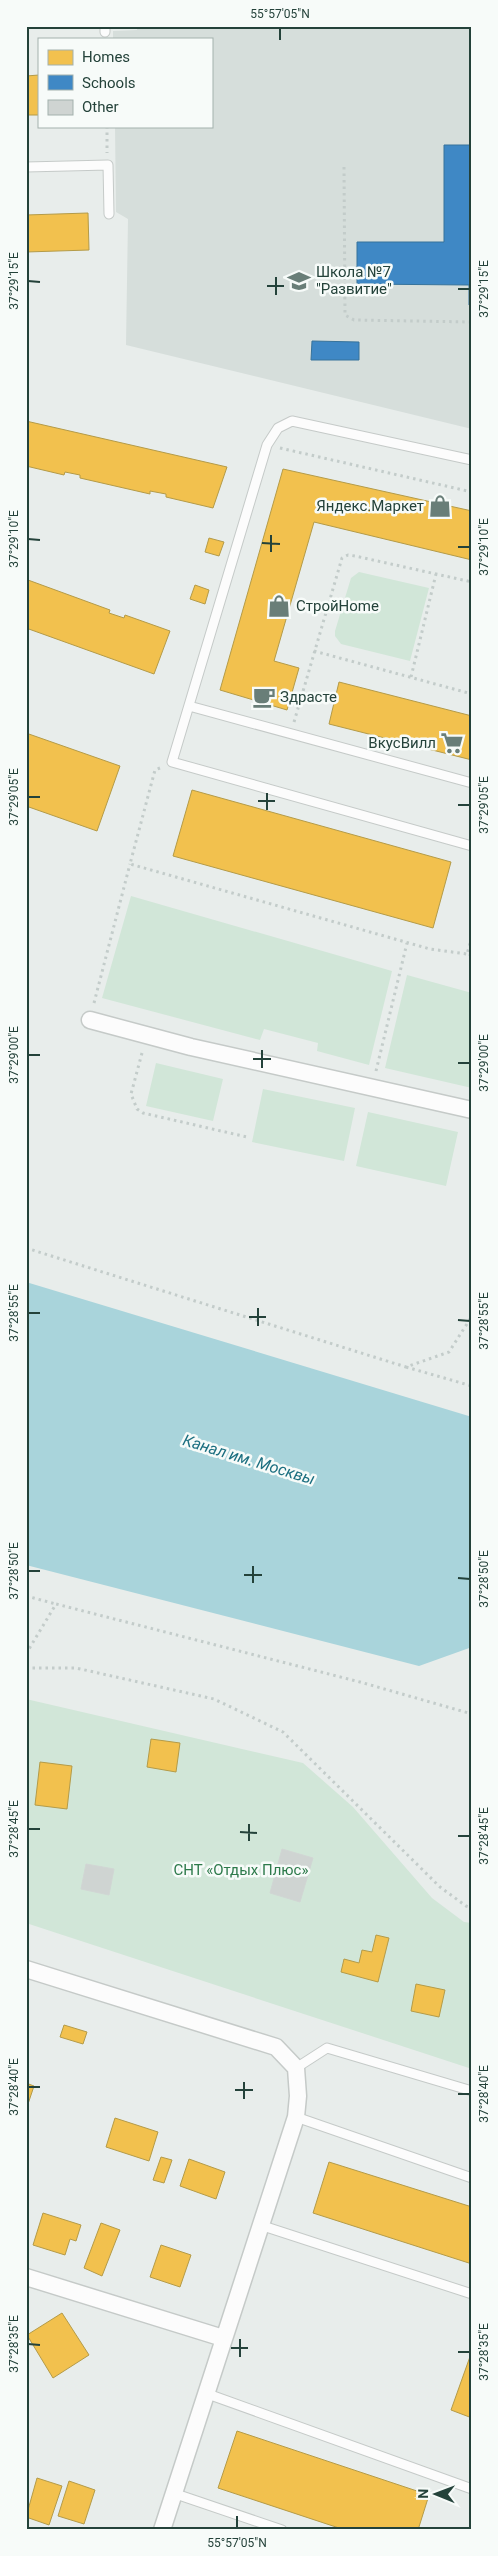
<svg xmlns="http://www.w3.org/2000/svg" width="498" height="2556" viewBox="0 0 498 2556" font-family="Roboto,sans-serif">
	<rect width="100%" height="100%" fill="#e8edeb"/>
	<path fill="#d6dedb" d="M 137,26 L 472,26 L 472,429 L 126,345 L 128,219 L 116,212 L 115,126 L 211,126 L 211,39 L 113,39 L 113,31 L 137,30 Z"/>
	<path fill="#d1e6d8" d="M 359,572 L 429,588 L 410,661 L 341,644 L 335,636 L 335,631 L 351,578 Z
		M 131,896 L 392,971 L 369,1065 L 317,1051 L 318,1043 L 264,1029 L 260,1040 L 102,998 Z
		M 407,975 L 472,993 L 472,1088 L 385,1068 Z
		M 156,1063 L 223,1079 L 213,1121 L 146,1106 Z
		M 263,1089 L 355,1108 L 344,1161 L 252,1142 Z
		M 368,1112 L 458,1132 L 446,1186 L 356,1166 Z
		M 26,1699 L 303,1763 L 353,1807 L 432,1898 L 464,1922 L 472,1923 L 472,2069 L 26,1923 Z"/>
	<path fill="#a9d4db" d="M 26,1282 L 472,1417 L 472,1647 L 419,1666 L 26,1565 Z"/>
	<path fill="#f2c14e" stroke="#b49b48" d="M 39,75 L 39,115 L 26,115 L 26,76 Z
		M 88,213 L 89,250 L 26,252 L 26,215 Z
		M 26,421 L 227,467 L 213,508 L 166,497 L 166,494 L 150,491 L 150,494 L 80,478 L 80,475 L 65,472 L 64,475 L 26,466 Z
		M 283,469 L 472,511 L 472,560 L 314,522 L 274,661 L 299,668 L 287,710 L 220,690 Z
		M 209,538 L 224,542 L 219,556 L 205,552 Z
		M 28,580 L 110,610 L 109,613 L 124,618 L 125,615 L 170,631 L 154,674 L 26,628 Z
		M 195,585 L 209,590 L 205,604 L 190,599 Z
		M 339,682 L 472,716 L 472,760 L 329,724 Z
		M 26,733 L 120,766 L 97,831 L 26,806 Z
		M 192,790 L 451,862 L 433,928 L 173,856 Z
		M 151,1739 L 180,1743 L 176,1772 L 147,1767 Z
		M 40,1762 L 72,1766 L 67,1809 L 35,1805 Z
		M 376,1935 L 389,1938 L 378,1982 L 341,1972 L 344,1959 L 359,1963 L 362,1950 L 372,1952 Z
		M 416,1984 L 445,1990 L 439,2017 L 411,2011 Z
		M 64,2025 L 87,2032 L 83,2044 L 60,2037 Z
		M 26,2083 L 34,2086 L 26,2110 Z
		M 115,2118 L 158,2132 L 149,2161 L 106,2147 Z
		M 161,2157 L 172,2160 L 164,2183 L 153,2180 Z
		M 189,2159 L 225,2172 L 216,2199 L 180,2186 Z
		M 329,2162 L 472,2207 L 472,2264 L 313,2213 Z
		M 43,2213 L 81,2225 L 76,2241 L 70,2239 L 65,2255 L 33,2245 Z
		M 101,2223 L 120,2230 L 102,2276 L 84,2268 Z
		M 161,2245 L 191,2255 L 180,2287 L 150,2277 Z
		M 62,2313 L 89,2355 L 53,2378 L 27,2335 Z
		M 472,2351 L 472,2418 L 451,2410 Z
		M 237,2431 L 429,2495 L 418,2530 L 345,2530 L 218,2488 Z
		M 37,2478 L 62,2486 L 49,2525 L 26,2517 Z
		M 69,2481 L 95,2490 L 84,2524 L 58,2516 Z"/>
	<path fill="#3f88c5" stroke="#37739b" d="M 444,145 L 472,145 L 472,305 L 469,305 L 469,285 L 357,284 L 357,242 L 444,242 Z
		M 312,341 L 359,342 L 359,360 L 311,360 Z"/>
	<path fill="#cfd4d2" stroke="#d1d6d4" d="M 282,1849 L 313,1858 L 300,1902 L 270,1893 Z
		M 86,1864 L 114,1869 L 109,1895 L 81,1889 Z"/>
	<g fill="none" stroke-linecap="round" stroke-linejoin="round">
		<defs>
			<path id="lane" d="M 105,26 L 105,32
				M 26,167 L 108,165 L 109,214
				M 472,460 L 292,421 L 278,428 L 267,445 L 172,762 L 472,846
				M 189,706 L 472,783
				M 296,2068 L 327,2048 L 472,2091
				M 296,2117 L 472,2178
				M 260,2225 L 472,2294
				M 205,2393 L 472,2489
				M 173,2493 L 282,2530"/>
			<path id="street" d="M 90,1020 L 191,1047 L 472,1110
				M 26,1969 L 276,2047 L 296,2068 L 298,2096 L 296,2117 L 162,2530
				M 26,2277 L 223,2338"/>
		</defs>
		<use href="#lane" stroke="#c5cac8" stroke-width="11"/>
		<use href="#street" stroke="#c5cac8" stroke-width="19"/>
		<path stroke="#c3ccca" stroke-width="3" stroke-dasharray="2.5 4" stroke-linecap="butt" d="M 107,126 L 107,153
			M 344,167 L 345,315 L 354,320 L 472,322
			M 280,448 L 472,492
			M 314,651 L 472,694
			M 411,677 L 436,574
			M 294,722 L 342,558 L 348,555 L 355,556 L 472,582
			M 160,768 L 155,770 L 130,864 L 430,949 L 467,954
			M 472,937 L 467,954 L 472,955
			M 94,1003 L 130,864
			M 142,1053 L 131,1094 L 137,1109 L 143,1113 L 247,1137
			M 376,1071 L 407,943
			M 26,1248 L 406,1367 L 449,1352 L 472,1316
			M 406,1367 L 472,1386
			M 26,1596 L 56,1604
			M 26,1654 L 56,1604 L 360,1682 L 472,1714
			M 26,1668 L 76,1668 L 214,1699 L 283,1732 L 440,1887 L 466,1906 L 472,1908"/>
		<use href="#lane" stroke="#fcfcfc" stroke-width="9"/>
		<use href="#street" stroke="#fcfcfc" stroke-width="16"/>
	</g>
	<path fill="none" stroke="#24423a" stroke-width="2" d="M 280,40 L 280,28M 28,281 L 40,282M 267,286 L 284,286M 458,289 L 470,289M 276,295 L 276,277M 28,539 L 40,540M 262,543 L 280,544M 458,547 L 470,547M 271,552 L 271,535M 28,797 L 40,797M 258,801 L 275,801M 458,805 L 470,805M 267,810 L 267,793M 28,1055 L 40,1055M 253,1059 L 271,1059M 458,1063 L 470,1063M 262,1068 L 262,1050M 28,1313 L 40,1313M 249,1317 L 266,1317M 458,1320 L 470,1321M 258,1326 L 258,1308M 28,1571 L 40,1571M 244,1575 L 262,1575M 458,1578 L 470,1579M 253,1583 L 253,1566M 28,1829 L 40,1829M 240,1832 L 257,1833M 458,1836 L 470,1836M 249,1841 L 249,1824M 28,2087 L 40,2087M 235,2090 L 253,2090M 458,2094 L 470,2094M 244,2099 L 244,2082M 28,2344 L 40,2345M 231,2348 L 248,2348M 458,2352 L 470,2352M 240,2357 L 240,2339M 237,2528 L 237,2516"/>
	<defs>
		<symbol id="school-bare" viewBox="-9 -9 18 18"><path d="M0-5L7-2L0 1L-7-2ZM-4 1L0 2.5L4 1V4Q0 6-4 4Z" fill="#697e78" stroke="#f7fbf9" stroke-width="2.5" paint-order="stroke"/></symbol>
		<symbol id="shop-bare" viewBox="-9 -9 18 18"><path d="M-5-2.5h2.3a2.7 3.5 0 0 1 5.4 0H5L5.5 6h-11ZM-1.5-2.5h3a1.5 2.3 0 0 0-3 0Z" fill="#697e78" stroke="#f7fbf9" stroke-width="2.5" paint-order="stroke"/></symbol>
		<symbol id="cafe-bare" viewBox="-9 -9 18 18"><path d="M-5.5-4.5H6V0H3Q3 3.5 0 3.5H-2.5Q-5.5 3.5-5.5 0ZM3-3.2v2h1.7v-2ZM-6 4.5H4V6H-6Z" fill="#697e78" stroke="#f7fbf9" stroke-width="2.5" paint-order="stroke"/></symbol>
		<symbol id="supermarket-bare" viewBox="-9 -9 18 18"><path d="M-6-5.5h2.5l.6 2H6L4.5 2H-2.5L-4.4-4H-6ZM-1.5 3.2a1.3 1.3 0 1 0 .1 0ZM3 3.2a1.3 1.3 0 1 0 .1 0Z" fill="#697e78" stroke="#f7fbf9" stroke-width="2.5" paint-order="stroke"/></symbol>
	</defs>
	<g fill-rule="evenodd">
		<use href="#school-bare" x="283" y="265" width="32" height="32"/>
		<use href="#shop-bare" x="424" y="490" width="32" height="32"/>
		<use href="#shop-bare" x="263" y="590" width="32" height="32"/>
		<use href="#cafe-bare" x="248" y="681" width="32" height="32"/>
		<use href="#supermarket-bare" x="436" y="727" width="32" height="32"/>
	</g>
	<g text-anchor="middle" stroke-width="5" stroke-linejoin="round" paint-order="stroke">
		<g font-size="15" fill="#24423a" stroke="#f7fbf9" text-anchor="start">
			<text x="316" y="277">Школа №7<tspan x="316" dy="17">"Развитие"</tspan></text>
			<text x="424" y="511" text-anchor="end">Яндекс.Маркет</text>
			<text x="296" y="611">СтройHome</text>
			<text x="280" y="702">Здрасте</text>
			<text x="436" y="748" text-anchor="end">ВкусВилл</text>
		</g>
		<g font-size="15" fill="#2d7a4b" stroke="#f7fbf9">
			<text x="241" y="1875">СНТ «Отдых Плюс»</text>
		</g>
		<g font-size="16" font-style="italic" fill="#1c6f80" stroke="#f7fbf9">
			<text transform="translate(249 1459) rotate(17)" y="6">Канал им. Москвы</text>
		</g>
	</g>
	<rect width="498" height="2556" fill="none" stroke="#f7fbf9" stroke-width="55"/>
	<rect x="38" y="38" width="175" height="90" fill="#f7fbf9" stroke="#a3b1ad"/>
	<rect x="48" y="50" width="25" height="15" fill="#f2c14e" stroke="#a3b1ad"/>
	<text x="82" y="62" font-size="15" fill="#24423a">Homes</text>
	<rect x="48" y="75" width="25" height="15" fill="#3f88c5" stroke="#a3b1ad"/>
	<text x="82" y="88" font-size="15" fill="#24423a">Schools</text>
	<rect x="48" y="100" width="25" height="15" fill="#cfd4d2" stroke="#a3b1ad"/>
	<text x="82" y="112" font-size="15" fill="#24423a">Other</text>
	<g transform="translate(436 2494) rotate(271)" stroke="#f7fbf9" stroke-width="4" paint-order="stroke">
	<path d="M0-4L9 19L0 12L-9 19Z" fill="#24423a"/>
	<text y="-8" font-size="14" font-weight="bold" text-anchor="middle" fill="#24423a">N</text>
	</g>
	<rect x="28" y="28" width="442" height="2500" fill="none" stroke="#24423a" stroke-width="2"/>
	<g font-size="12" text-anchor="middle" fill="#24423a">
		<text x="280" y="18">55°57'05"N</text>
		<text transform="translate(14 281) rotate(-90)" y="4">37°29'15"E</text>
		<text transform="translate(484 289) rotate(-90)" y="4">37°29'15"E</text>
		<text transform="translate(14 539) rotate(-90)" y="4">37°29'10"E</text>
		<text transform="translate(484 547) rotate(-90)" y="4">37°29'10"E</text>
		<text transform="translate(14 797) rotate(-90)" y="4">37°29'05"E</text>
		<text transform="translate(484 805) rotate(-90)" y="4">37°29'05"E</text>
		<text transform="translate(14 1055) rotate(-90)" y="4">37°29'00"E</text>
		<text transform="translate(484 1063) rotate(-90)" y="4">37°29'00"E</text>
		<text transform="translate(14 1313) rotate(-90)" y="4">37°28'55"E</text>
		<text transform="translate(484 1321) rotate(-90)" y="4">37°28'55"E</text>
		<text transform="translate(14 1571) rotate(-90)" y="4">37°28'50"E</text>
		<text transform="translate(484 1579) rotate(-90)" y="4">37°28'50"E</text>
		<text transform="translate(14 1829) rotate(-90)" y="4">37°28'45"E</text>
		<text transform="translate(484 1836) rotate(-90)" y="4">37°28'45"E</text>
		<text transform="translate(14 2087) rotate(-90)" y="4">37°28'40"E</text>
		<text transform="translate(484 2094) rotate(-90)" y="4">37°28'40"E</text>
		<text transform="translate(14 2344) rotate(-90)" y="4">37°28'35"E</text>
		<text transform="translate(484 2352) rotate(-90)" y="4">37°28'35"E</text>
		<text x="237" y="2547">55°57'05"N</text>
	</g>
</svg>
